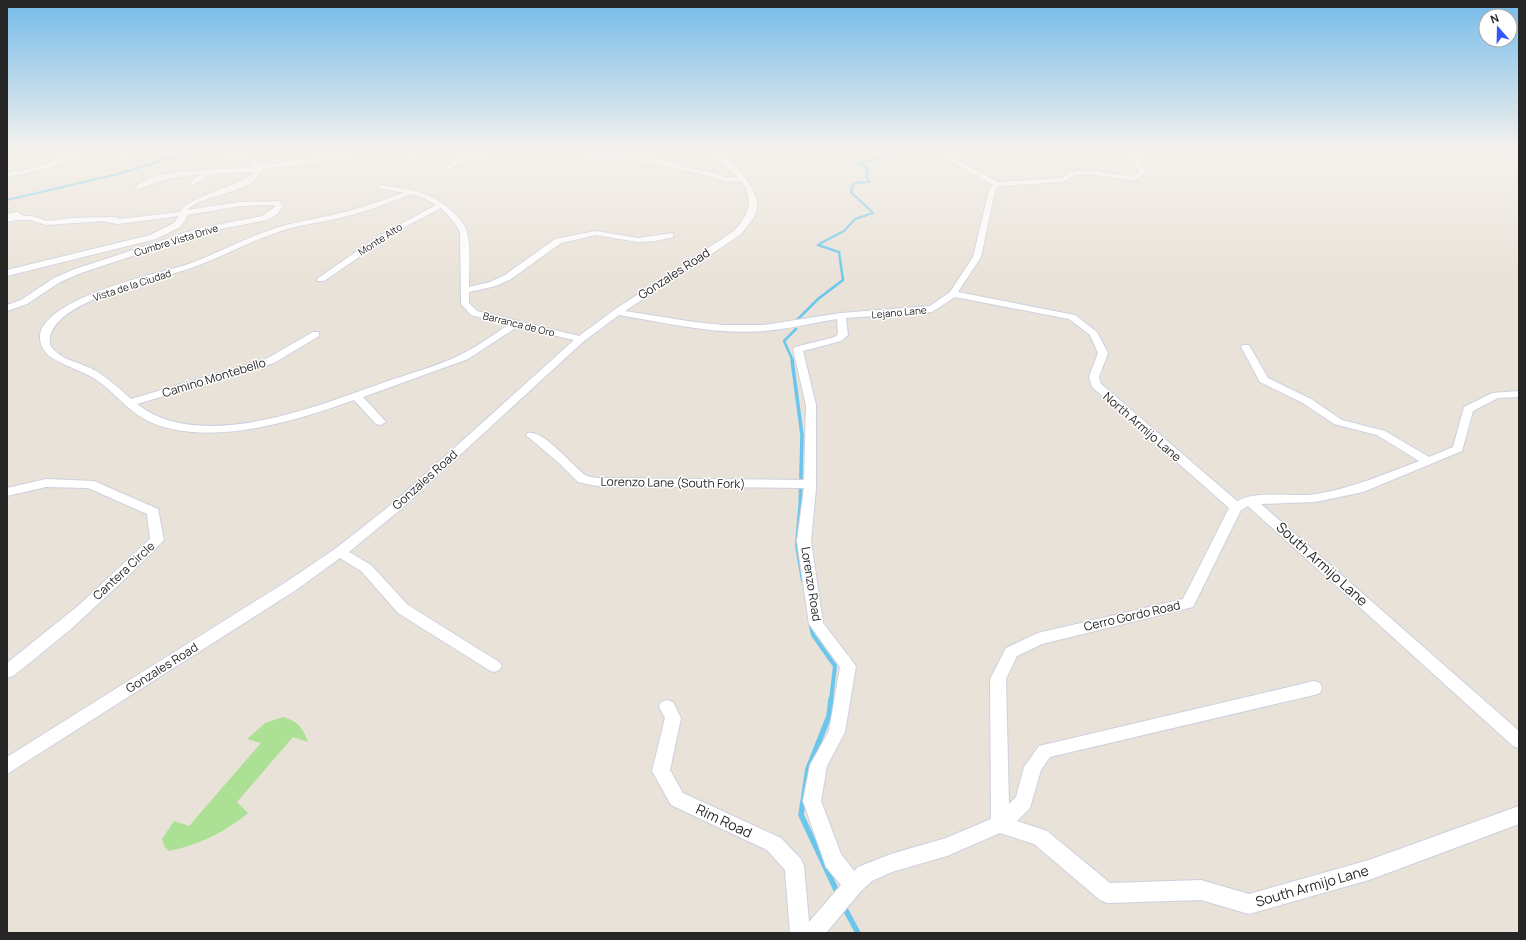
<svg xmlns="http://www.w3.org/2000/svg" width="1526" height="940" viewBox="0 0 1526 940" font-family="Manrope,sans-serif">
	<rect width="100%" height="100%" fill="#e9e2d8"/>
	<path fill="#ace094" d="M 283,717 C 298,721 303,728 308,742 L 293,737 L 237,802 L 248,813 C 226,832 198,845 169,851 L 164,846 L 162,839 L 174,821 L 189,826 L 261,743 L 247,739 L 265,723 Z"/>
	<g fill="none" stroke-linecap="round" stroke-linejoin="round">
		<path stroke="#6ac6ec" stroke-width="2" d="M 7,200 L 118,174 L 197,150
			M 821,243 L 844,231 L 855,219 L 873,213 L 851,192 L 854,183 L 870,182 L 866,176 L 868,168 L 857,163 L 876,160 L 899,150"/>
		<path stroke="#6ac6ec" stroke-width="2.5" d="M 798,319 L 818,299 L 843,280 L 839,252 L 818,245 L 823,242
			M 793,361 L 784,341 L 796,329"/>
		<path stroke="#6ac6ec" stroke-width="3.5" d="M 792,360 L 802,435 L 800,510"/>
		<path stroke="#6ac6ec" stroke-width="4" d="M 800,509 L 797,545 L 803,581
			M 810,622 L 813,635 L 835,666 L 831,700"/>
		<path stroke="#6ac6ec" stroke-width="5.5" d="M 831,699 L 829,716 L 808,769 L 801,815 L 838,894
			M 844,907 L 858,933"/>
		<defs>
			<path id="minor" d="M 82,150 L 91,150 L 46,169 L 7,177 L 7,173 L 42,166 Z
				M 125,150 L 134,150 L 124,155 L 120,155 L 120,153 Z
				M 209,150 C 227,150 246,155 261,165 L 334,156 L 349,150 L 359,150 L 335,160 L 262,169 C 255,194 204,193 187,210 L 240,202 L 279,201 L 283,207 L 276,215 L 267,220 L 205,232 L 81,273 L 60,282 L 27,304 L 7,311 L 7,305 L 21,300 L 54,278 L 75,269 L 200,228 L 262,216 L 275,207 L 274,205 L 240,206 L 187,215 L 186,219 L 180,227 L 156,239 L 7,276 L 7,270 L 150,235 L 174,223 L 179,216 L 117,224 L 104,221 L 46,225 L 31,220 L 15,220 L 7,222 L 7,214 L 17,212 L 24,216 L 32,216 L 47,221 L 72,218 L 114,217 L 120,219 L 180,212 C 183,199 240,186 254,172 L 210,174 L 192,186 L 190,185 L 190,183 L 201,174 L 167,179 L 138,189 L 135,187 C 157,167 226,170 255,167 L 247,161 Z
				M 400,150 L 411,150 L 416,153 L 413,155 Z
				M 484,150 L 507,150 L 469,158 L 456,164 L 451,169 L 446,168 L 457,158 Z
				M 565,150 L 580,150 L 600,154 L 664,160 L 685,167 L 713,173 L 726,178 L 738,177 L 706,150 C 725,150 759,186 757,206 C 757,217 747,226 740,235 L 625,311 L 694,322 L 724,325 L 764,325 L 841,313 L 930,306 L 950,292 L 973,257 L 989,190 L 993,185 L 954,163 L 938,150 L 945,150 L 958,161 L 998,182 L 1061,178 L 1071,172 L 1089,170 L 1133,177 L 1139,172 L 1128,150 L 1134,150 L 1146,173 L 1134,181 L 1089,174 L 1075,175 L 1063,182 L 999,186 L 995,190 L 981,257 L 958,292 L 1075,315 L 1097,332 L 1108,353 L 1099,377 L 1101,384 L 1237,501 C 1260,489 1291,498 1316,494 C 1353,488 1385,474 1419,461 L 1377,435 L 1334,424 L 1303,403 L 1260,382 L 1241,347 L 1243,345 L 1249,345 L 1268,378 L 1311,399 L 1342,420 L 1385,431 L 1429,457 L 1453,447 L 1464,407 L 1492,393 L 1519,391 L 1519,397 L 1498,398 L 1473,411 L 1462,451 L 1363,492 L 1315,502 L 1261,504 L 1519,731 L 1519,748 L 1513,746 L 1248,506 L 1241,510 L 1193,607 L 1042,644 L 1017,656 L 1006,679 L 1009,804 L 1016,797 L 1024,767 L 1039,746 L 1314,681 L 1320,683 L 1322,688 L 1320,693 L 1314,695 L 1050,757 L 1041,770 L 1030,808 L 1017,821 L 1047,831 L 1110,883 L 1201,880 L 1249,894 L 1369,860 L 1519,806 L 1519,824 L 1369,880 L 1249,914 L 1201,900 L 1107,903 L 1100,900 L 1034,844 L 1000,833 L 947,856 L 892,872 L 872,881 L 861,891 L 826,933 L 790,933 L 785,870 L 767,850 L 671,805 L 652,771 L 665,718 L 659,707 L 661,702 L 667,700 L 673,702 L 681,718 L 670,770 L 683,793 L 781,838 L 801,859 L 804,866 L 809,922 L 841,885 L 826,867 L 803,801 L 810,765 L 829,731 L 840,667 L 809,624 L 797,541 L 804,488 L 597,486 L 578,482 L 559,463 L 526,435 L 528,433 C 543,429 573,466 585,475 C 588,477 593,477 597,478 L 804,480 L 806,405 L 793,349 L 795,347 L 835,337 L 838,334 L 837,319 C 813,323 788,329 764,331 C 716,335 666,323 619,315 L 584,341 L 400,510 L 349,552 L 371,565 L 408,605 L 499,662 L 502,666 L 499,670 L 494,672 L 489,670 L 398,613 L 361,571 L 340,558 L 296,590 L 7,774 L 7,757 L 286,582 L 335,549 L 392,504 L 574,340 L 517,327 L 468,359 L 363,397 L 386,422 L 380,425 L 376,424 L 354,400 C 295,421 211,448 150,422 C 128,412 115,392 95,379 C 81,370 64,366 49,356 C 1,306 160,273 186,265 C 214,255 241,240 270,230 C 292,222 317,219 340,213 C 362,208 383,200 404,193 L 378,188 L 378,186 L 380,185 C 411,190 435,192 457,216 C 461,221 466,226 467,232 C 471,247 469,271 469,287 L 490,282 L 505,275 L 555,239 L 596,231 L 638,238 L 673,233 L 673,237 L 655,241 L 638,242 L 596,235 L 561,243 L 511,279 L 496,286 L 469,292 L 469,303 L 477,311 L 579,336 L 614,310 L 734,231 C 748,215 756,200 741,181 L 725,182 L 709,176 L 682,170 L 663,164 L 600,158 ZM 412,194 L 424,198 L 436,205 L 377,237 L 317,279 L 318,281 L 324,281 L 397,231 L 441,208 L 455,223 L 460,232 L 461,304 L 471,315 L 508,325 C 493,335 478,346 462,354 C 437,367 410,373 385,382 C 318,406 200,454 137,404 L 274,363 L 319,336 L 319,332 L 313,332 L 266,359 L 131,399 C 120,389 109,379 96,371 C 82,362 60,361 50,345 C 43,301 161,279 191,268 C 220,258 246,243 275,233 C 296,225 318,223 340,218 C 365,212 388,203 412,194 ZM 955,297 L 1069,319 L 1090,335 L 1098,353 L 1089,377 L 1092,387 L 1229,508 L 1183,599 L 1038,633 L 1006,648 L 990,679 L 991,819 L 946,838 L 891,854 L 858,867 L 854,871 L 841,854 L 821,801 L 827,766 L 845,732 L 856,666 L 823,623 L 811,541 L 816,488 L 816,405 L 803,351 L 841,341 L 848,335 L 846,318 L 932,312 Z
				M 46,479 L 94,481 L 158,509 L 164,540 L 126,578 L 71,629 L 32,661 L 13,676 L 7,678 L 7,663 L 79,605 L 150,539 L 147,514 L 88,488 L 46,487 L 7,496 L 7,488 Z"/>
		</defs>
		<use href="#minor" stroke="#cdd0e0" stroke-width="2"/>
		<use href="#minor" fill="#fff" fill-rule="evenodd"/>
	</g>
	<linearGradient id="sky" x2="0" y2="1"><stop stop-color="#75bbea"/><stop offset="0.53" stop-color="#f5f2ed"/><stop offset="1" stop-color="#f5f2ed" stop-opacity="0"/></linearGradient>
	<rect width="1526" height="282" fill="url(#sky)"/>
	<g text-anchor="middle" stroke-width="3" stroke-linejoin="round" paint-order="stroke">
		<g font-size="10" fill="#262626" stroke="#fff">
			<text transform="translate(380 239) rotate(-33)" y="4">Monte Alto</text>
			<text transform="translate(176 240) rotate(-17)" y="4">Cumbre Vista Drive</text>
			<text transform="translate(132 285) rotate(-18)" y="4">Vista de la Ciudad</text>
			<text transform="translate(899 312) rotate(-5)" y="4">Lejano Lane</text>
			<text transform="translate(519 324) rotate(14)" y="4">Barranca de Oro</text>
		</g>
		<g font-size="12" fill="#262626" stroke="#fff">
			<text transform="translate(674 274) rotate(-33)" y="4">Gonzales Road</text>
			<text transform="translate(214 378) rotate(-17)" y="4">Camino Montebello</text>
			<text transform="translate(1142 427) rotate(41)" y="4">North Armijo Lane</text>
			<text transform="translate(425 480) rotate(-42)" y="4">Gonzales Road</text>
			<text transform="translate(673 483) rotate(1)" y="4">Lorenzo Lane (South Fork)</text>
			<text transform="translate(124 571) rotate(-43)" y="4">Cantera Circle</text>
			<text transform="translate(811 584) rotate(81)" y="4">Lorenzo Road</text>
			<text transform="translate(1132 616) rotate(-13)" y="4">Cerro Gordo Road</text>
			<text transform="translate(162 668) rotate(-32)" y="4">Gonzales Road</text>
		</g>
		<g font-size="14" fill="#262626" stroke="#fff">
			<text transform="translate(1322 564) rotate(42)" y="5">South Armijo Lane</text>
			<text transform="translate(724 821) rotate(25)" y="5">Rim Road</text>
			<text transform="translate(1312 886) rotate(-16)" y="5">South Armijo Lane</text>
		</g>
	</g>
	<rect width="1526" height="940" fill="none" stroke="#262626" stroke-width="16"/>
	<g transform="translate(1498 28) rotate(340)"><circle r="19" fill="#ffffff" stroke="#a8a8a8"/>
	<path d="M0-3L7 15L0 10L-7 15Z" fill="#3756f7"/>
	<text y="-6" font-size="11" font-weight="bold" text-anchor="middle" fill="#262626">N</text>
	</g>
</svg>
